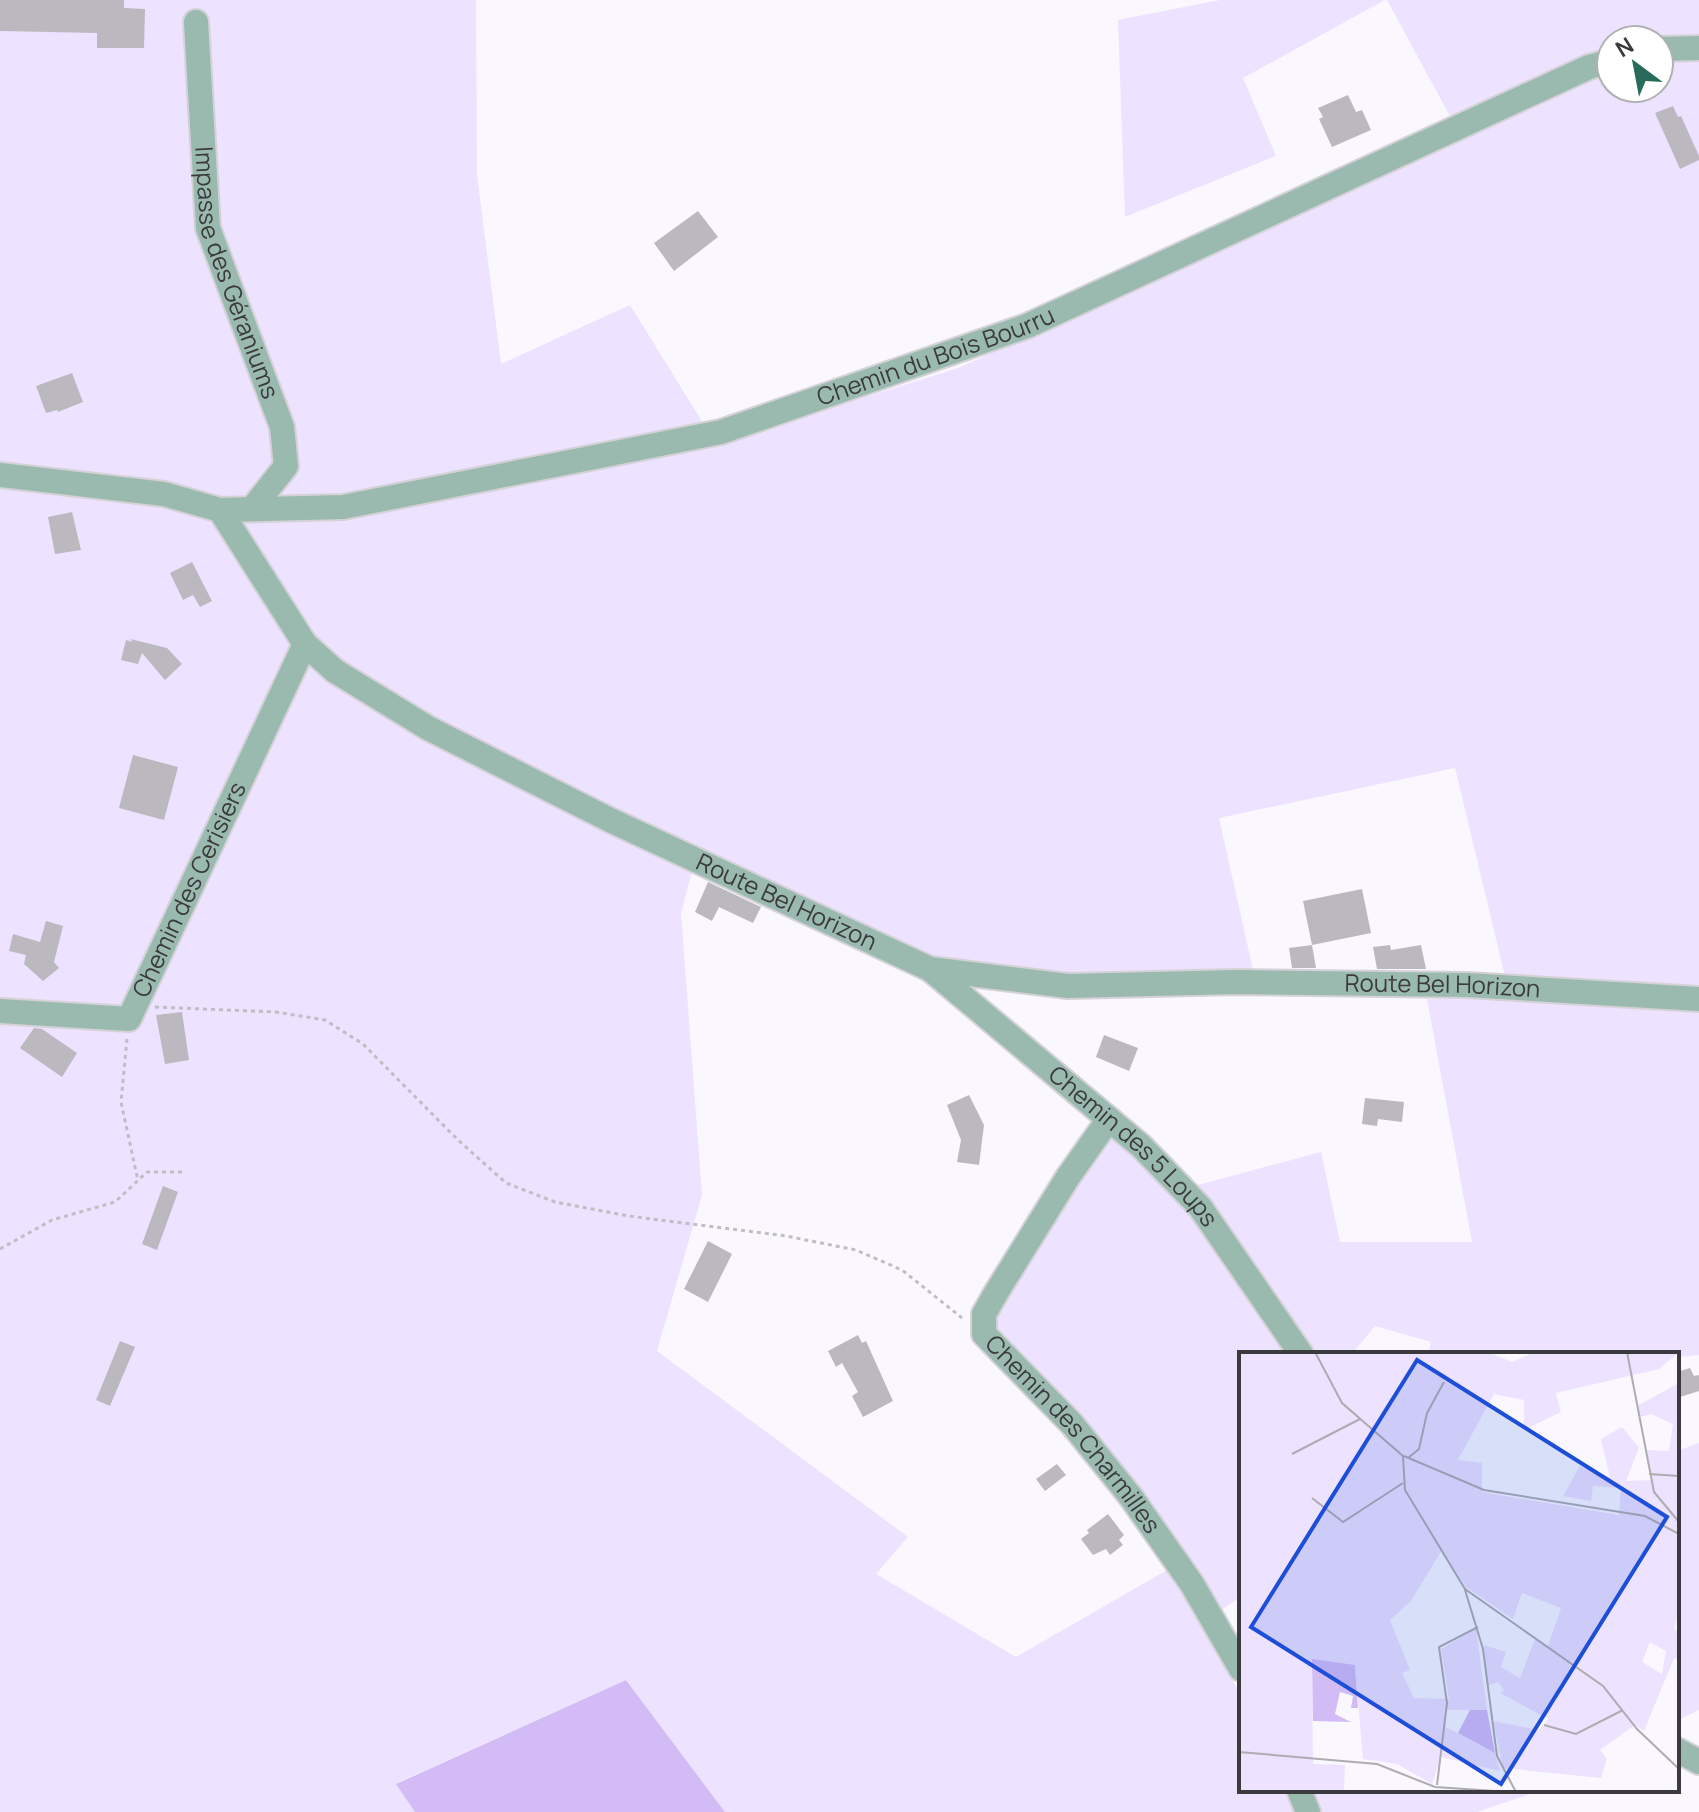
<svg xmlns="http://www.w3.org/2000/svg" width="1699" height="1812" viewBox="0 0 1699 1812" font-family="Manrope,sans-serif">
	<rect width="100%" height="100%" fill="#faf8fe"/>
	<path fill="#ede2ff" fill-rule="evenodd" d="M 0,0 L 476,0 L 477,175 L 501,364 L 630,305 L 716,444 L 958,368 L 1463,140 L 1387,0 L 1699,0 L 1699,1355 L 1677,1357 L 1677,1354 L 1428,1354 L 1431,1342 L 1375,1326 L 1352,1354 L 1315,1354 L 1194,1186 L 1321,1152 L 1340,1242 L 1472,1242 L 1427,999 L 1510,997 L 1455,768 L 1219,818 L 1253,970 L 1068,975 L 930,959 L 698,849 L 681,913 L 702,1195 L 657,1351 L 908,1537 L 876,1574 L 1016,1657 L 1188,1558 L 997,1336 L 995,1311 L 1106,1132 L 1141,1160 L 1198,1220 L 1288,1354 L 1241,1354 L 1241,1597 L 1200,1623 L 1241,1695 L 1241,1790 L 1542,1790 L 1477,1812 L 725,1812 L 626,1680 L 397,1783 L 415,1812 L 0,1812 ZM 1611,40 L 1659,40 L 1659,88 L 1611,88 Z
		M 1220,0 L 1385,0 L 1243,78 L 1276,156 L 1125,217 L 1118,20 Z
		M 1699,1443 L 1699,1710 L 1677,1721 L 1677,1451 Z"/>
	<path fill="#d3bcf6" d="M 626,1680 L 725,1812 L 415,1812 L 396,1784 Z"/>
	<path fill="#bbb9bf" d="M 0,0 L 124,0 L 124,8 L 145,9 L 144,48 L 97,48 L 97,33 L 0,31 Z
		M 1348,95 L 1356,112 L 1362,110 L 1371,130 L 1332,147 L 1319,119 L 1323,117 L 1318,108 Z
		M 1673,106 L 1678,117 L 1681,116 L 1699,156 L 1699,160 L 1680,169 L 1655,113 Z
		M 698,211 L 718,237 L 674,271 L 654,243 Z
		M 72,373 L 83,402 L 58,412 L 57,410 L 46,413 L 36,386 Z
		M 72,512 L 81,550 L 55,554 L 48,517 Z
		M 192,562 L 212,601 L 200,607 L 193,595 L 183,600 L 170,573 Z
		M 130,639 L 167,648 L 182,664 L 165,680 L 142,653 L 138,664 L 121,660 L 126,640 L 133,642 Z
		M 133,755 L 178,767 L 164,820 L 119,808 Z
		M 708,882 L 761,907 L 753,923 L 719,907 L 712,921 L 695,912 Z
		M 1362,889 L 1371,933 L 1312,945 L 1303,901 Z
		M 46,921 L 63,926 L 54,962 L 59,968 L 43,981 L 24,964 L 26,955 L 9,951 L 13,934 L 40,942 Z
		M 1312,945 L 1316,968 L 1292,968 L 1289,948 Z
		M 1390,945 L 1391,950 L 1421,945 L 1426,969 L 1377,969 L 1373,947 Z
		M 182,1012 L 189,1060 L 165,1064 L 156,1015 Z
		M 34,1028 L 42,1029 L 77,1053 L 62,1077 L 20,1048 Z
		M 1104,1035 L 1138,1048 L 1129,1071 L 1096,1057 Z
		M 969,1095 L 984,1125 L 979,1165 L 957,1162 L 961,1140 L 947,1105 Z
		M 1365,1098 L 1404,1102 L 1402,1122 L 1378,1119 L 1377,1126 L 1362,1124 Z
		M 163,1186 L 178,1192 L 157,1250 L 142,1244 Z
		M 708,1241 L 732,1254 L 708,1302 L 684,1289 Z
		M 858,1335 L 862,1343 L 866,1341 L 893,1401 L 863,1417 L 852,1396 L 858,1392 L 842,1363 L 836,1367 L 828,1351 Z
		M 120,1341 L 135,1347 L 110,1406 L 96,1400 Z
		M 1690,1368 L 1694,1376 L 1699,1375 L 1699,1391 L 1677,1398 L 1677,1372 Z
		M 1057,1464 L 1066,1475 L 1045,1491 L 1036,1479 Z
		M 1108,1514 L 1124,1535 L 1119,1540 L 1123,1545 L 1110,1555 L 1106,1549 L 1093,1555 L 1081,1539 L 1089,1533 L 1087,1530 Z"/>
	<g fill="none" stroke-linecap="round" stroke-linejoin="round">
		<defs>
			<g id="minor">
				<path id="s1" d="M 196,22 L 208,228 L 282,427 L 286,466 L 252,509"/>
				<path d="M 1659,49 L 1699,48"/>
				<path id="s2" d="M 0,475 L 164,494 L 220,510 L 305,644 L 335,671 L 428,728 L 610,820 L 930,969 L 1068,986 L 1236,982 L 1467,985 L 1699,999"/>
				<path id="s3" d="M 220,510 L 343,507 L 721,432 L 1027,326 L 1589,67 L 1611,61"/>
				<path id="s4" d="M 930,969 L 1141,1146 L 1200,1207 L 1301,1354"/>
				<path id="s5" d="M 0,1011 L 129,1019 L 305,644"/>
				<path id="s6" d="M 1109,1119 L 1068,1177 L 996,1293 L 984,1314 L 984,1334 L 1072,1424 L 1131,1497 L 1192,1584 L 1241,1669"/>
				<path d="M 1677,1750 L 1699,1762"/>
				<path d="M 1299,1790 L 1308,1812"/>
			</g>
		</defs>
		<use href="#minor" stroke="#d4d2d7" stroke-width="28"/>
		<path stroke="#bfbec2" stroke-width="3" stroke-dasharray="4 4" stroke-linecap="butt" d="M 155,1007 L 276,1012 L 325,1020 L 363,1044 L 458,1140 L 506,1183 L 555,1202 L 629,1216 L 786,1236 L 856,1250 L 902,1270 L 962,1318
			M 127,1039 L 121,1102 L 138,1181
			M 0,1249 L 52,1220 L 115,1202 L 147,1172 L 185,1172"/>
		<use href="#minor" stroke="#9abab0" stroke-width="24"/>
	</g>
	<g text-anchor="middle" stroke-width="8" stroke-linejoin="round" paint-order="stroke">
		<g font-size="24" fill="#3b3b3d" stroke="#fff">
			<text dy="8" stroke="none"><textPath href="#s1" startOffset="256">Impasse des Géraniums</textPath></text>
			<text dy="8" stroke="none"><textPath href="#s3" startOffset="736">Chemin du Bois Bourru</textPath></text>
			<text dy="8" stroke="none"><textPath href="#s5" startOffset="272">Chemin des Cerisiers</textPath></text>
			<text dy="8" stroke="none"><textPath href="#s2" startOffset="930">Route Bel Horizon</textPath></text>
			<text dy="8" stroke="none"><textPath href="#s2" startOffset="1602">Route Bel Horizon</textPath></text>
			<text dy="8" stroke="none"><textPath href="#s4" startOffset="270">Chemin des 5 Loups</textPath></text>
			<text dy="8" stroke="none"><textPath href="#s6" startOffset="386">Chemin des Charmilles</textPath></text>
		</g>
	</g>
	<g transform="translate(1239 1352)">
		<rect width="440" height="440" fill="#faf8fe"/>
		<path d="M 0,0 L 249,0 L 273,10 L 296,0 L 440,0 L 420,17 L 317,41 L 322,60 L 285,78 L 285,48 L 255,42 L 219,108 L 243,111 L 243,140 L 380,163 L 382,136 L 354,134 L 352,149 L 324,144 L 341,114 L 371,125 L 362,87 L 383,75 L 400,96 L 387,129 L 413,128 L 408,98 L 430,99 L 434,72 L 412,62 L 401,65 L 398,54 L 440,31 L 440,261 L 435,277 L 440,280 L 440,307 L 435,306 L 405,379 L 396,373 L 361,398 L 368,407 L 362,426 L 264,416 L 254,369 L 300,378 L 309,367 L 261,341 L 265,338 L 259,330 L 248,334 L 245,293 L 267,300 L 262,315 L 281,326 L 296,287 L 309,294 L 322,256 L 283,241 L 274,267 L 227,235 L 203,198 L 172,249 L 151,268 L 171,318 L 163,321 L 175,346 L 210,347 L 202,297 L 237,277 L 248,358 L 206,358 L 205,374 L 256,401 L 261,419 L 202,405 L 193,432 L 158,412 L 124,407 L 116,314 L 73,308 L 74,412 L 106,413 L 105,440 L 0,440 ZM 411,290 L 427,299 L 423,322 L 403,310 Z" fill="#ede2ff" fill-rule="evenodd"/>
		<path d="M 73,307 L 116,313 L 119,356 L 112,356 L 114,344 L 101,340 L 96,362 L 112,370 L 74,369 ZM 231,358 L 248,358 L 256,401 L 219,381 Z" fill="#d3bcf6"/>
		<path fill="none" stroke="#aeacb1" stroke-width="2" d="M 76,0 L 103,51 L 164,104 L 166,138 L 226,237 L 364,334 L 398,377 L 440,417M 388,0 L 415,140 L 440,170M 53,102 L 121,67M 165,104 L 245,138 L 406,164 L 440,182M 169,106 L 180,97 L 188,61 L 205,30M 410,122 L 440,124M 73,146 L 104,170 L 164,131M 226,238 L 244,297 L 258,404 L 277,440M 305,373 L 337,382 L 384,358M 0,400 L 138,412 L 196,435 L 271,440M 198,433 L 208,351 L 200,295 L 239,275"/>
		<path fill="#1d4ed8" fill-opacity="0.15" stroke="#1d4ed8" stroke-width="4" d="M 178,8 L 428,165 L 262,432 L 12,275 Z"/>
		<rect width="440" height="440" fill="none" stroke="#3b3b3d" stroke-width="4"/>
	</g>
	<g transform="translate(1635 64) rotate(328)"><circle r="38" fill="#ffffff" stroke="#b1b1b1" stroke-width="2"/>
	<path d="M0-6L14 30L0 20L-14 30Z" fill="#296b5b"/>
	<text y="-12" font-size="22" font-weight="bold" text-anchor="middle" fill="#3b3b3d">N</text>
	</g>
</svg>
